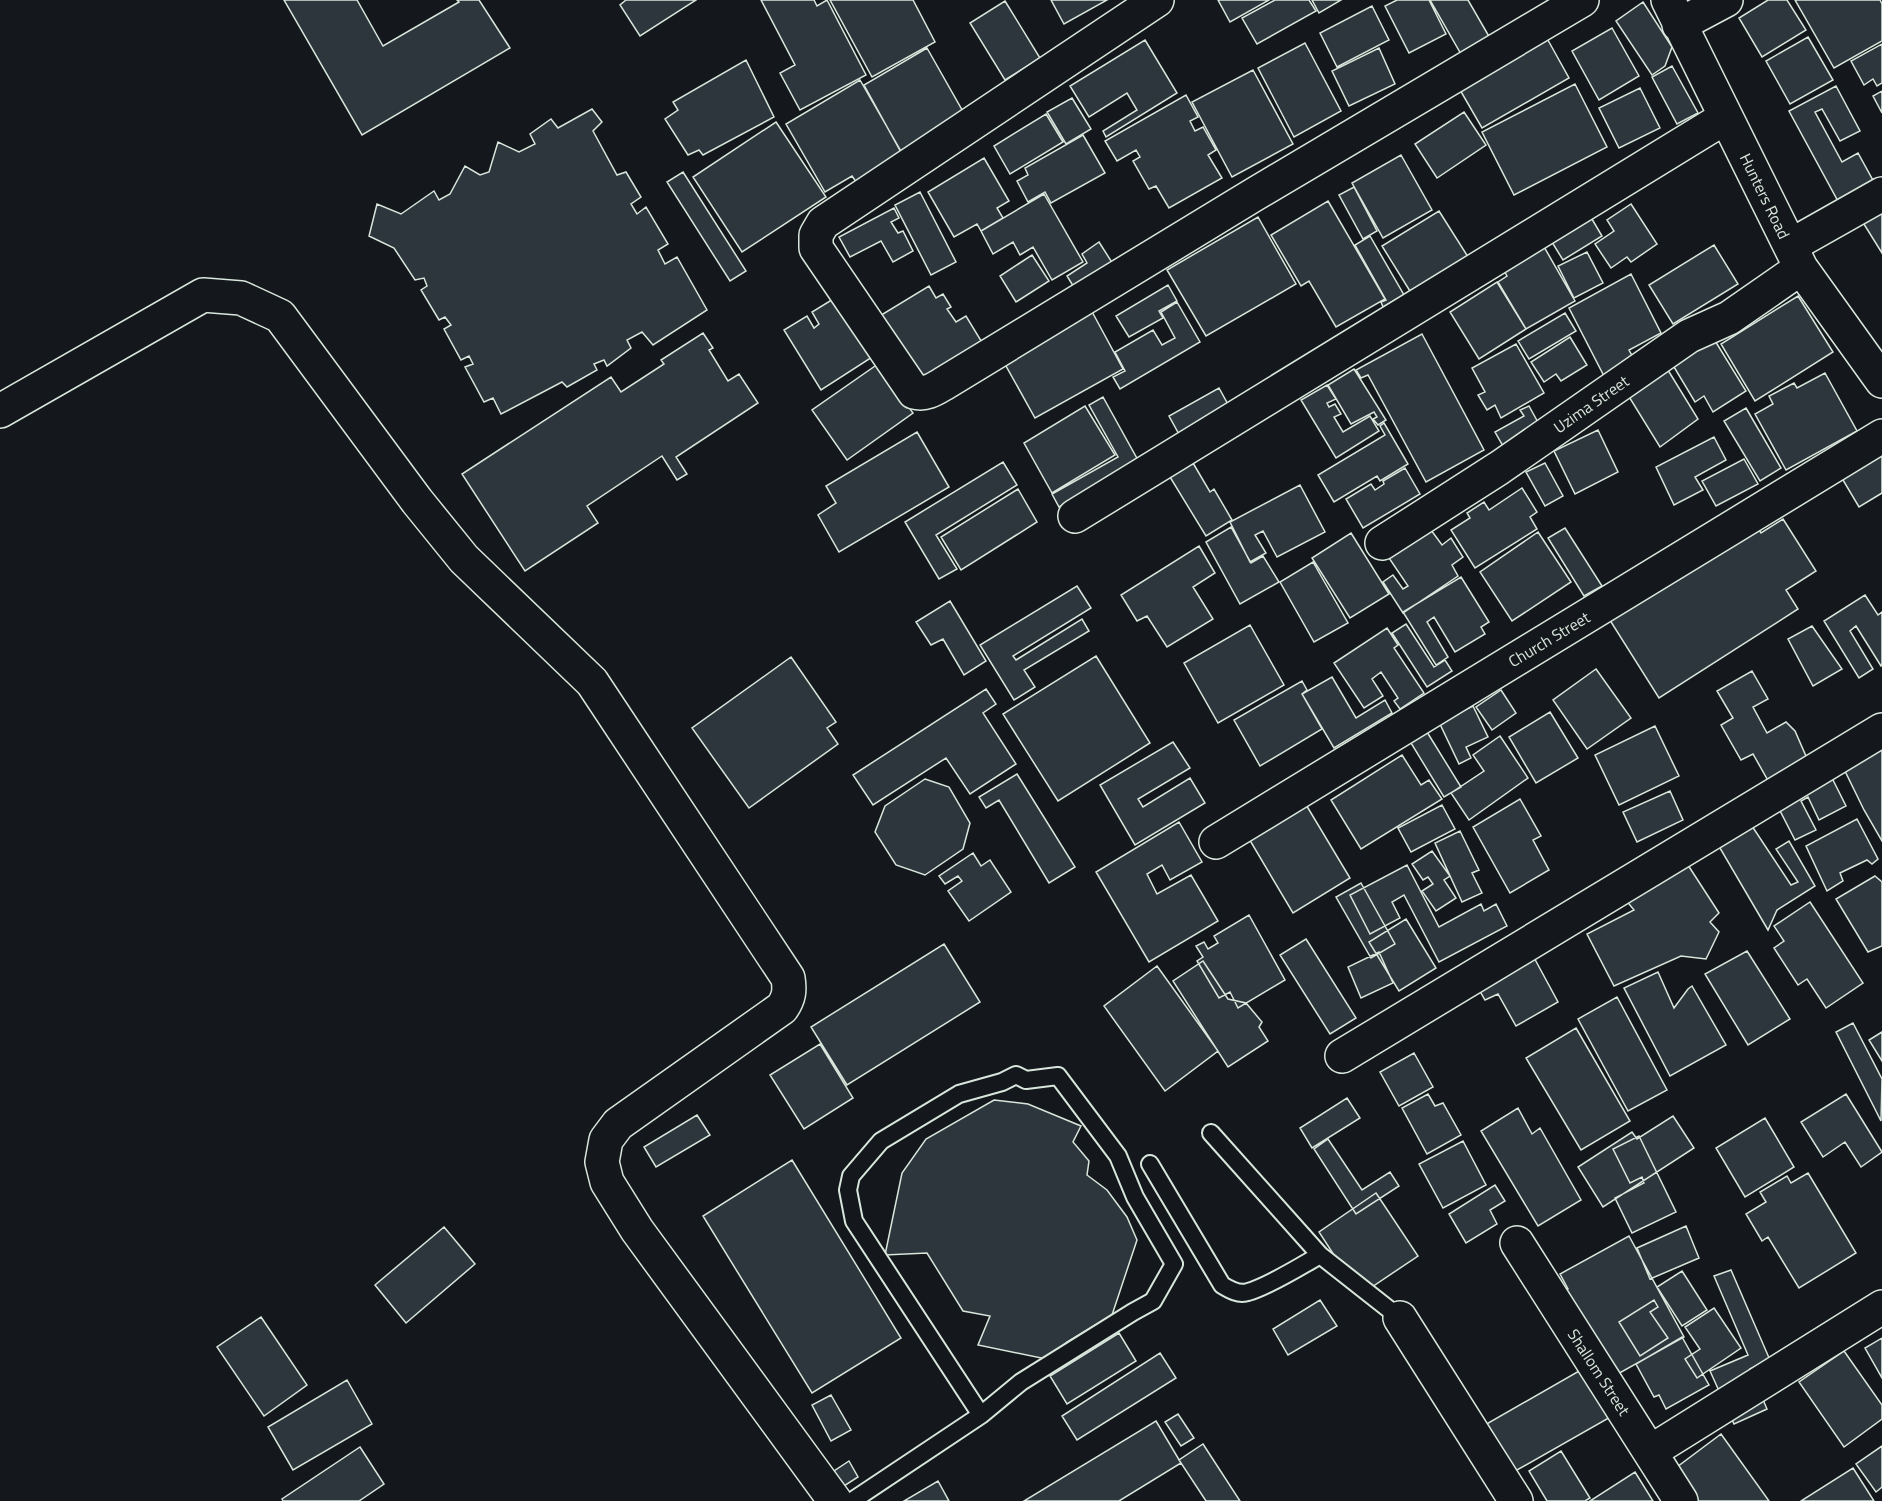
<svg xmlns="http://www.w3.org/2000/svg" width="1882" height="1501" viewBox="0 0 1882 1501" font-family="'Titillium Web',sans-serif">
	<rect width="100%" height="100%" fill="#14181c"/>
	<path fill="#2c363c" stroke="#d8e6dc" stroke-width="1.5" d="M 284,0 L 357,0 L 383,46 L 459,2 L 457,0 L 479,0 L 510,48 L 362,135 Z
		M 626,0 L 696,0 L 640,36 L 620,5 Z
		M 761,0 L 814,0 L 817,6 L 827,0 L 866,75 L 800,110 L 780,73 L 795,65 Z
		M 830,0 L 913,0 L 935,42 L 872,77 Z
		M 1051,0 L 1107,0 L 1064,24 Z
		M 1218,0 L 1269,0 L 1230,22 Z
		M 1275,0 L 1309,0 L 1316,11 L 1257,44 L 1242,18 Z
		M 1312,0 L 1341,0 L 1319,13 Z
		M 1397,0 L 1429,0 L 1446,34 L 1409,53 L 1385,6 Z
		M 1430,0 L 1468,0 L 1494,45 L 1465,61 Z
		M 1768,0 L 1787,0 L 1806,30 L 1762,57 L 1739,18 Z
		M 1795,0 L 1880,0 L 1882,4 L 1882,41 L 1834,68 Z
		M 1005,1 L 1040,58 L 1005,80 L 970,23 Z
		M 1643,2 L 1672,47 L 1665,66 L 1652,75 L 1616,21 Z
		M 1372,6 L 1389,40 L 1337,67 L 1320,33 Z
		M 1612,28 L 1639,76 L 1599,100 L 1572,51 Z
		M 1544,33 L 1569,78 L 1482,128 L 1456,83 Z
		M 1808,37 L 1833,80 L 1790,104 L 1766,61 Z
		M 1145,40 L 1177,93 L 1106,137 L 1103,131 L 1137,110 L 1127,93 L 1089,117 L 1070,86 Z
		M 1305,43 L 1341,111 L 1294,137 L 1258,68 Z
		M 1882,44 L 1882,83 L 1877,86 L 1873,79 L 1864,85 L 1851,61 Z
		M 927,48 L 970,124 L 902,154 L 864,85 Z
		M 1379,48 L 1395,84 L 1349,106 L 1332,71 Z
		M 746,60 L 774,117 L 703,155 L 699,150 L 688,155 L 665,119 L 678,110 L 673,102 Z
		M 1672,66 L 1698,113 L 1677,124 L 1652,77 Z
		M 1253,70 L 1293,144 L 1232,177 L 1192,102 Z
		M 860,80 L 902,153 L 859,186 L 852,176 L 825,192 L 786,124 Z
		M 1575,84 L 1607,147 L 1514,195 L 1482,132 Z
		M 1836,86 L 1860,131 L 1840,141 L 1822,109 L 1815,112 L 1842,162 L 1858,153 L 1875,184 L 1839,203 L 1789,111 Z
		M 1640,88 L 1660,128 L 1619,148 L 1599,108 Z
		M 1882,91 L 1882,113 L 1873,96 Z
		M 1186,95 L 1198,117 L 1190,121 L 1195,131 L 1203,127 L 1216,150 L 1208,155 L 1222,178 L 1169,208 L 1156,186 L 1149,189 L 1133,161 L 1140,157 L 1136,150 L 1117,161 L 1105,141 Z
		M 1072,98 L 1091,129 L 1066,144 L 1047,112 Z
		M 592,109 L 602,122 L 593,131 L 617,175 L 626,172 L 641,197 L 631,204 L 637,214 L 646,207 L 668,244 L 658,250 L 665,264 L 677,257 L 707,310 L 653,345 L 642,332 L 627,340 L 631,348 L 607,366 L 604,360 L 594,364 L 597,370 L 567,387 L 562,382 L 501,414 L 493,398 L 484,402 L 465,367 L 473,364 L 469,356 L 461,360 L 444,329 L 451,325 L 445,317 L 439,320 L 421,290 L 427,286 L 424,278 L 415,280 L 394,248 L 369,236 L 377,204 L 401,214 L 434,191 L 439,200 L 450,194 L 465,166 L 480,175 L 489,172 L 498,142 L 519,152 L 535,144 L 530,134 L 551,119 L 558,128 Z
		M 1464,112 L 1486,145 L 1437,178 L 1415,144 Z
		M 1046,114 L 1063,142 L 1010,174 L 994,146 Z
		M 776,122 L 826,197 L 742,252 L 693,177 Z
		M 1083,135 L 1105,173 L 1051,203 L 1045,192 L 1028,202 L 1017,181 L 1028,175 L 1025,168 Z
		M 1401,155 L 1432,210 L 1383,238 L 1352,183 Z
		M 984,158 L 1009,201 L 997,208 L 1003,218 L 981,231 L 977,224 L 954,237 L 928,192 Z
		M 683,172 L 746,271 L 730,281 L 667,182 Z
		M 1354,187 L 1377,231 L 1363,239 L 1339,195 Z
		M 920,192 L 956,262 L 931,275 L 895,205 Z
		M 1044,194 L 1083,262 L 1052,280 L 1033,247 L 1020,255 L 1013,242 L 993,254 L 981,231 Z
		M 1579,197 L 1602,236 L 1563,260 L 1539,221 Z
		M 1328,201 L 1385,299 L 1336,327 L 1309,281 L 1301,286 L 1271,235 Z
		M 1631,204 L 1657,244 L 1631,262 L 1627,257 L 1611,268 L 1595,244 L 1614,231 L 1607,220 Z
		M 894,208 L 899,218 L 891,222 L 898,233 L 903,231 L 913,251 L 893,262 L 881,241 L 850,257 L 839,237 Z
		M 1882,208 L 1882,253 L 1862,221 Z
		M 1439,211 L 1470,260 L 1413,296 L 1382,246 Z
		M 1258,217 L 1296,284 L 1206,336 L 1167,270 Z
		M 1535,231 L 1575,301 L 1526,329 L 1498,282 L 1507,276 L 1495,255 Z
		M 1370,236 L 1404,295 L 1383,307 L 1381,302 L 1386,300 L 1355,245 Z
		M 1099,242 L 1113,264 L 1075,289 L 1067,276 L 1087,263 L 1082,254 Z
		M 1714,245 L 1738,284 L 1673,324 L 1649,285 Z
		M 1587,252 L 1603,283 L 1574,298 L 1558,266 Z
		M 1032,255 L 1049,281 L 1016,302 L 1000,276 Z
		M 1631,274 L 1661,333 L 1629,350 L 1635,361 L 1605,378 L 1569,308 Z
		M 1497,282 L 1526,329 L 1479,359 L 1450,312 Z
		M 1168,285 L 1177,301 L 1159,311 L 1163,318 L 1129,337 L 1116,316 Z
		M 929,286 L 936,298 L 943,294 L 951,307 L 947,309 L 956,322 L 966,316 L 983,344 L 917,383 L 878,317 Z
		M 843,293 L 880,352 L 821,390 L 784,330 L 807,316 L 814,328 L 819,324 L 812,312 Z
		M 1798,296 L 1833,352 L 1755,401 L 1721,344 Z
		M 1177,302 L 1200,342 L 1120,389 L 1113,377 L 1125,371 L 1115,352 L 1153,330 L 1162,345 L 1175,338 L 1161,312 Z
		M 1090,308 L 1123,369 L 1035,418 L 1001,357 Z
		M 1565,313 L 1576,331 L 1529,359 L 1518,341 Z
		M 1709,331 L 1746,391 L 1713,412 L 1704,396 L 1695,402 L 1668,357 Z
		M 703,333 L 713,348 L 709,350 L 728,381 L 739,374 L 758,403 L 676,457 L 687,474 L 677,480 L 662,456 L 587,506 L 598,523 L 525,571 L 462,474 L 611,377 L 621,392 L 664,364 L 661,360 Z
		M 1422,334 L 1484,450 L 1426,482 L 1368,375 L 1361,378 L 1356,370 Z
		M 1570,337 L 1587,365 L 1561,381 L 1556,374 L 1544,382 L 1531,362 Z
		M 1516,344 L 1544,393 L 1501,418 L 1495,405 L 1487,410 L 1478,395 L 1485,392 L 1472,368 Z
		M 1663,362 L 1698,419 L 1660,447 L 1623,387 Z
		M 878,364 L 913,413 L 847,460 L 812,410 Z
		M 1354,369 L 1386,420 L 1378,425 L 1373,419 L 1377,417 L 1374,412 L 1351,424 L 1328,385 Z
		M 1825,373 L 1857,431 L 1786,470 L 1755,414 L 1773,404 L 1769,396 L 1794,383 L 1797,388 Z
		M 1327,385 L 1336,399 L 1327,403 L 1329,407 L 1335,404 L 1341,414 L 1334,417 L 1343,432 L 1370,416 L 1379,431 L 1336,458 L 1301,400 Z
		M 1219,388 L 1230,408 L 1180,436 L 1169,416 Z
		M 1103,397 L 1139,462 L 1059,507 L 1052,494 L 1118,457 L 1089,405 Z
		M 1085,406 L 1115,455 L 1052,493 L 1024,443 Z
		M 1529,406 L 1540,426 L 1503,446 L 1495,432 L 1524,416 L 1520,410 Z
		M 1746,408 L 1781,468 L 1760,481 L 1724,421 Z
		M 1384,423 L 1408,464 L 1380,481 L 1377,476 L 1334,502 L 1318,475 L 1385,435 L 1380,426 Z
		M 1598,430 L 1618,472 L 1575,494 L 1554,451 Z
		M 917,432 L 949,487 L 839,552 L 818,515 L 836,503 L 826,486 Z
		M 1714,437 L 1726,460 L 1695,477 L 1703,490 L 1674,505 L 1656,467 Z
		M 1882,450 L 1882,493 L 1859,507 L 1840,475 Z
		M 1744,459 L 1758,484 L 1716,506 L 1702,481 Z
		M 1003,462 L 1017,485 L 936,535 L 957,569 L 939,579 L 905,522 Z
		M 1193,463 L 1210,492 L 1214,489 L 1232,520 L 1206,536 L 1170,477 Z
		M 1545,463 L 1563,496 L 1545,506 L 1526,472 Z
		M 1405,468 L 1420,494 L 1363,528 L 1346,499 L 1371,484 L 1375,490 L 1384,484 L 1383,481 Z
		M 1300,485 L 1325,532 L 1277,557 L 1263,531 L 1255,535 L 1266,553 L 1250,562 L 1230,522 Z
		M 1522,488 L 1537,512 L 1530,517 L 1537,529 L 1475,568 L 1451,530 L 1470,518 L 1467,513 L 1484,502 L 1489,510 Z
		M 1018,489 L 1037,522 L 961,570 L 941,537 Z
		M 1783,519 L 1816,571 L 1786,590 L 1798,609 L 1659,698 L 1606,614 L 1753,520 L 1761,533 Z
		M 1231,527 L 1251,563 L 1263,556 L 1279,582 L 1240,604 L 1206,542 Z
		M 1565,528 L 1602,586 L 1584,596 L 1548,538 Z
		M 1431,530 L 1442,545 L 1451,538 L 1463,557 L 1452,565 L 1458,576 L 1403,613 L 1383,582 L 1393,575 L 1403,589 L 1408,586 L 1389,558 Z
		M 1538,532 L 1571,582 L 1512,621 L 1480,572 Z
		M 1351,533 L 1389,594 L 1350,618 L 1312,558 Z
		M 1199,546 L 1215,573 L 1193,587 L 1213,619 L 1167,647 L 1147,616 L 1137,621 L 1121,595 Z
		M 1313,562 L 1348,623 L 1314,642 L 1280,582 Z
		M 1461,577 L 1489,622 L 1481,627 L 1485,634 L 1455,652 L 1434,617 L 1427,622 L 1448,657 L 1436,665 L 1403,612 Z
		M 1077,586 L 1091,608 L 1013,656 L 1016,660 L 1082,619 L 1089,631 L 1024,670 L 1035,687 L 1014,700 L 980,645 Z
		M 1865,595 L 1878,615 L 1882,612 L 1882,665 L 1881,666 L 1856,626 L 1850,631 L 1873,669 L 1859,678 L 1824,621 Z
		M 950,601 L 986,661 L 964,675 L 943,639 L 931,645 L 916,622 Z
		M 1406,624 L 1434,667 L 1445,660 L 1452,671 L 1427,687 L 1392,633 Z
		M 1250,625 L 1284,685 L 1218,723 L 1184,663 Z
		M 1812,626 L 1842,669 L 1813,686 L 1788,639 Z
		M 1387,628 L 1398,645 L 1394,648 L 1424,693 L 1400,709 L 1394,701 L 1398,698 L 1381,672 L 1372,679 L 1383,696 L 1364,708 L 1334,663 Z
		M 1096,656 L 1150,743 L 1058,801 L 1003,714 Z
		M 791,657 L 836,722 L 827,728 L 838,744 L 749,808 L 692,728 Z
		M 1596,669 L 1631,718 L 1587,749 L 1553,700 Z
		M 1752,671 L 1768,699 L 1753,707 L 1767,733 L 1786,722 L 1795,731 L 1809,763 L 1770,784 L 1753,754 L 1741,760 L 1721,725 L 1733,718 L 1717,691 Z
		M 1332,677 L 1356,718 L 1385,700 L 1392,713 L 1334,748 L 1302,694 Z
		M 1302,681 L 1307,690 L 1302,694 L 1322,729 L 1260,766 L 1234,720 Z
		M 986,689 L 996,704 L 983,713 L 1016,764 L 970,794 L 946,758 L 873,805 L 853,775 Z
		M 1501,690 L 1516,713 L 1492,730 L 1476,707 Z
		M 1473,706 L 1488,737 L 1466,747 L 1471,758 L 1459,764 L 1439,722 Z
		M 1550,712 L 1578,758 L 1536,783 L 1509,737 Z
		M 1655,726 L 1679,776 L 1619,805 L 1595,755 Z
		M 1427,732 L 1461,787 L 1444,797 L 1411,743 Z
		M 1500,736 L 1528,778 L 1469,820 L 1451,793 L 1484,771 L 1473,755 Z
		M 1173,742 L 1190,768 L 1138,799 L 1143,807 L 1190,778 L 1205,803 L 1135,845 L 1100,785 Z
		M 1882,748 L 1882,841 L 1864,810 L 1844,769 Z
		M 1402,755 L 1421,785 L 1429,780 L 1442,799 L 1361,849 L 1331,800 Z
		M 1829,772 L 1846,806 L 1819,820 L 1808,797 L 1801,801 L 1816,830 L 1795,840 L 1774,799 Z
		M 1017,774 L 1075,867 L 1049,883 L 999,800 L 986,808 L 979,797 Z
		M 925,779 L 949,787 L 970,823 L 963,849 L 925,875 L 896,865 L 875,832 L 885,806 Z
		M 1670,791 L 1683,820 L 1637,842 L 1623,812 Z
		M 1299,793 L 1350,878 L 1293,913 L 1242,827 Z
		M 1520,799 L 1541,836 L 1533,840 L 1549,870 L 1510,893 L 1473,827 Z
		M 1442,805 L 1455,829 L 1411,852 L 1398,828 Z
		M 1857,819 L 1878,859 L 1872,864 L 1867,860 L 1840,873 L 1843,881 L 1827,891 L 1806,846 Z
		M 1748,820 L 1791,885 L 1798,882 L 1776,849 L 1789,841 L 1815,886 L 1777,910 L 1768,930 L 1717,843 Z
		M 1179,822 L 1202,862 L 1170,880 L 1162,865 L 1147,874 L 1157,894 L 1191,875 L 1218,921 L 1149,962 L 1096,872 Z
		M 1460,831 L 1479,870 L 1472,873 L 1482,893 L 1462,902 L 1435,843 Z
		M 1432,851 L 1450,876 L 1444,880 L 1456,898 L 1436,911 L 1422,891 L 1433,884 L 1428,877 L 1423,880 L 1412,864 Z
		M 973,853 L 981,866 L 990,860 L 1011,892 L 969,921 L 948,891 L 962,881 L 958,876 L 945,884 L 939,876 Z
		M 1686,862 L 1719,913 L 1710,922 L 1719,932 L 1706,959 L 1681,956 L 1614,986 L 1587,934 L 1634,910 L 1625,899 Z
		M 1407,865 L 1439,927 L 1481,904 L 1484,911 L 1496,904 L 1507,926 L 1439,962 L 1404,895 L 1392,902 L 1400,918 L 1370,934 L 1350,895 Z
		M 1875,876 L 1882,882 L 1882,946 L 1868,952 L 1836,899 Z
		M 1361,883 L 1395,944 L 1371,958 L 1336,897 Z
		M 1810,902 L 1863,983 L 1826,1008 L 1807,979 L 1798,985 L 1774,948 L 1784,941 L 1774,926 Z
		M 1249,915 L 1285,980 L 1238,1008 L 1230,992 L 1219,998 L 1197,961 L 1203,957 L 1196,946 L 1204,942 L 1208,949 L 1218,943 L 1214,936 Z
		M 1406,919 L 1436,968 L 1399,991 L 1369,942 Z
		M 1306,939 L 1356,1018 L 1330,1034 L 1280,955 Z
		M 1525,941 L 1558,1002 L 1516,1026 L 1498,994 L 1485,1000 L 1469,972 Z
		M 944,944 L 980,1002 L 847,1085 L 811,1027 Z
		M 1747,951 L 1790,1019 L 1748,1045 L 1705,974 Z
		M 1379,952 L 1393,983 L 1361,998 L 1348,967 Z
		M 1203,961 L 1228,999 L 1246,1003 L 1262,1022 L 1259,1027 L 1268,1041 L 1228,1067 L 1173,981 Z
		M 1157,966 L 1218,1051 L 1165,1091 L 1104,1006 Z
		M 1658,972 L 1674,1008 L 1688,989 L 1692,986 L 1726,1045 L 1670,1076 L 1624,988 Z
		M 1617,997 L 1667,1090 L 1628,1111 L 1578,1019 Z
		M 1853,1023 L 1882,1079 L 1881,1121 L 1836,1032 Z
		M 1576,1028 L 1630,1121 L 1581,1150 L 1526,1058 Z
		M 1882,1032 L 1882,1061 L 1869,1040 Z
		M 820,1044 L 853,1098 L 804,1129 L 770,1075 Z
		M 1414,1053 L 1433,1087 L 1399,1106 L 1380,1072 Z
		M 1428,1094 L 1435,1106 L 1443,1103 L 1461,1135 L 1427,1154 L 1402,1108 Z
		M 1846,1094 L 1882,1152 L 1861,1167 L 1845,1142 L 1823,1157 L 1801,1122 Z
		M 1347,1098 L 1360,1118 L 1312,1148 L 1300,1128 Z
		M 994,1100 L 1028,1104 L 1081,1126 L 1073,1142 L 1089,1161 L 1087,1175 L 1107,1190 L 1127,1217 L 1137,1240 L 1112,1315 L 1067,1342 L 1046,1359 L 978,1345 L 990,1316 L 963,1311 L 927,1253 L 885,1255 L 902,1173 L 926,1139 Z
		M 1518,1108 L 1532,1134 L 1540,1128 L 1581,1200 L 1538,1226 L 1481,1131 Z
		M 697,1115 L 710,1135 L 656,1167 L 644,1147 Z
		M 1673,1116 L 1694,1148 L 1603,1207 L 1578,1167 L 1632,1132 L 1637,1139 Z
		M 1765,1118 L 1794,1167 L 1745,1197 L 1716,1148 Z
		M 1639,1136 L 1676,1212 L 1632,1233 L 1615,1198 L 1644,1183 L 1642,1177 L 1630,1183 L 1613,1149 Z
		M 1328,1139 L 1362,1190 L 1390,1172 L 1399,1186 L 1356,1214 L 1314,1149 Z
		M 1463,1141 L 1486,1185 L 1443,1208 L 1419,1164 Z
		M 792,1160 L 901,1338 L 812,1393 L 703,1216 Z
		M 1808,1173 L 1856,1253 L 1799,1288 L 1768,1237 L 1762,1241 L 1746,1214 L 1766,1202 L 1760,1192 L 1787,1176 L 1791,1183 Z
		M 1495,1185 L 1505,1201 L 1490,1210 L 1497,1224 L 1466,1243 L 1449,1214 Z
		M 1376,1193 L 1418,1256 L 1360,1295 L 1319,1232 Z
		M 1686,1226 L 1699,1258 L 1650,1279 L 1637,1248 Z
		M 444,1227 L 475,1264 L 406,1323 L 375,1285 Z
		M 1629,1236 L 1684,1337 L 1616,1375 L 1588,1324 L 1581,1328 L 1562,1292 L 1568,1289 L 1560,1274 Z
		M 1731,1270 L 1770,1360 L 1750,1369 L 1767,1409 L 1734,1424 L 1710,1371 L 1748,1355 L 1714,1276 Z
		M 1682,1271 L 1707,1310 L 1682,1326 L 1657,1287 Z
		M 1320,1300 L 1337,1326 L 1288,1355 L 1273,1329 Z
		M 1654,1300 L 1658,1307 L 1650,1312 L 1668,1338 L 1640,1356 L 1619,1322 Z
		M 1714,1308 L 1741,1348 L 1697,1378 L 1685,1359 L 1700,1349 L 1685,1327 Z
		M 261,1317 L 307,1385 L 264,1416 L 217,1347 Z
		M 1119,1333 L 1136,1361 L 1067,1404 L 1050,1376 Z
		M 1682,1337 L 1709,1385 L 1666,1409 L 1659,1395 L 1654,1397 L 1636,1364 Z
		M 1882,1338 L 1882,1378 L 1865,1348 Z
		M 1844,1351 L 1882,1405 L 1882,1419 L 1844,1447 L 1799,1382 Z
		M 1160,1353 L 1176,1378 L 1077,1440 L 1062,1416 Z
		M 1586,1367 L 1614,1415 L 1510,1474 L 1483,1426 Z
		M 347,1380 L 372,1424 L 293,1470 L 268,1427 Z
		M 831,1395 L 851,1430 L 831,1441 L 812,1405 Z
		M 1178,1414 L 1194,1438 L 1181,1446 L 1165,1422 Z
		M 1156,1421 L 1181,1463 L 1119,1501 L 1024,1501 Z
		M 1721,1434 L 1769,1501 L 1693,1501 L 1673,1470 Z
		M 1203,1444 L 1240,1501 L 1206,1501 L 1179,1460 Z
		M 1882,1446 L 1882,1487 L 1876,1492 L 1856,1464 Z
		M 360,1447 L 384,1484 L 359,1501 L 283,1501 L 282,1499 Z
		M 1561,1451 L 1590,1498 L 1585,1501 L 1547,1501 L 1529,1471 Z
		M 849,1461 L 858,1477 L 844,1486 L 834,1471 Z
		M 1853,1468 L 1874,1501 L 1801,1501 Z
		M 1635,1472 L 1653,1501 L 1590,1501 Z
		M 938,1481 L 949,1501 L 904,1501 Z"/>
	<g fill="none" stroke-linecap="round" stroke-linejoin="round">
		<defs>
			<path id="service" d="M 1211,1133 L 1320,1255 L 1400,1318
				M 1150,1164 L 1222,1285 C 1230,1290 1239,1295 1248,1292 C 1269,1286 1301,1266 1320,1255
				M 852,1501 L 981,1415 L 854,1221 L 848,1190 L 851,1176 L 881,1141 L 959,1094 L 1002,1082 L 1016,1075 L 1026,1080 L 1058,1076 L 1118,1156 L 1135,1197 L 1174,1264 L 1153,1301 L 1133,1312 L 1021,1382 L 981,1415"/>
			<path id="minor" d="M 1157,0 L 823,223 L 816,235 L 816,248 L 914,392 C 925,395 933,390 943,384 L 1255,194 L 1582,0
				M 1668,0 L 1801,268 L 1882,381
				M 1679,25 L 1726,0
				M 1790,246 L 1882,194
				M 0,411 L 203,295 L 241,298 L 280,316 L 417,501 L 464,559 L 592,682 L 788,978 C 790,991 789,998 782,1008 L 618,1124 L 606,1140 L 602,1162 L 607,1182 L 637,1230 L 835,1501
				M 1075,516 L 1726,117
				M 1382,543 L 1499,468 L 1689,336 L 1729,318 L 1801,268
				M 1216,842 L 1882,436
				M 1342,1056 L 1882,730
				M 1517,1243 L 1681,1501
				M 1400,1318 L 1516,1501
				M 1650,1452 L 1882,1307"/>
		</defs>
		<use href="#service" stroke="#d8e6dc" stroke-width="20"/>
		<use href="#minor" stroke="#d8e6dc" stroke-width="36"/>
		<use href="#service" stroke="#14181c" stroke-width="16"/>
		<use href="#minor" stroke="#14181c" stroke-width="33"/>
	</g>
	<g text-anchor="middle" stroke-width="4.5" stroke-linejoin="round" paint-order="stroke">
		<g font-size="16" fill="#d8e6dc" stroke="#14181c">
			<text transform="translate(1765 196) rotate(64)" y="6">Hunters Road</text>
			<text transform="translate(1591 404) rotate(-35)" y="6">Uzima Street</text>
			<text transform="translate(1549 639) rotate(-31)" y="6">Church Street</text>
			<text transform="translate(1599 1372) rotate(57)" y="6">Shallom Street</text>
		</g>
	</g>
</svg>
